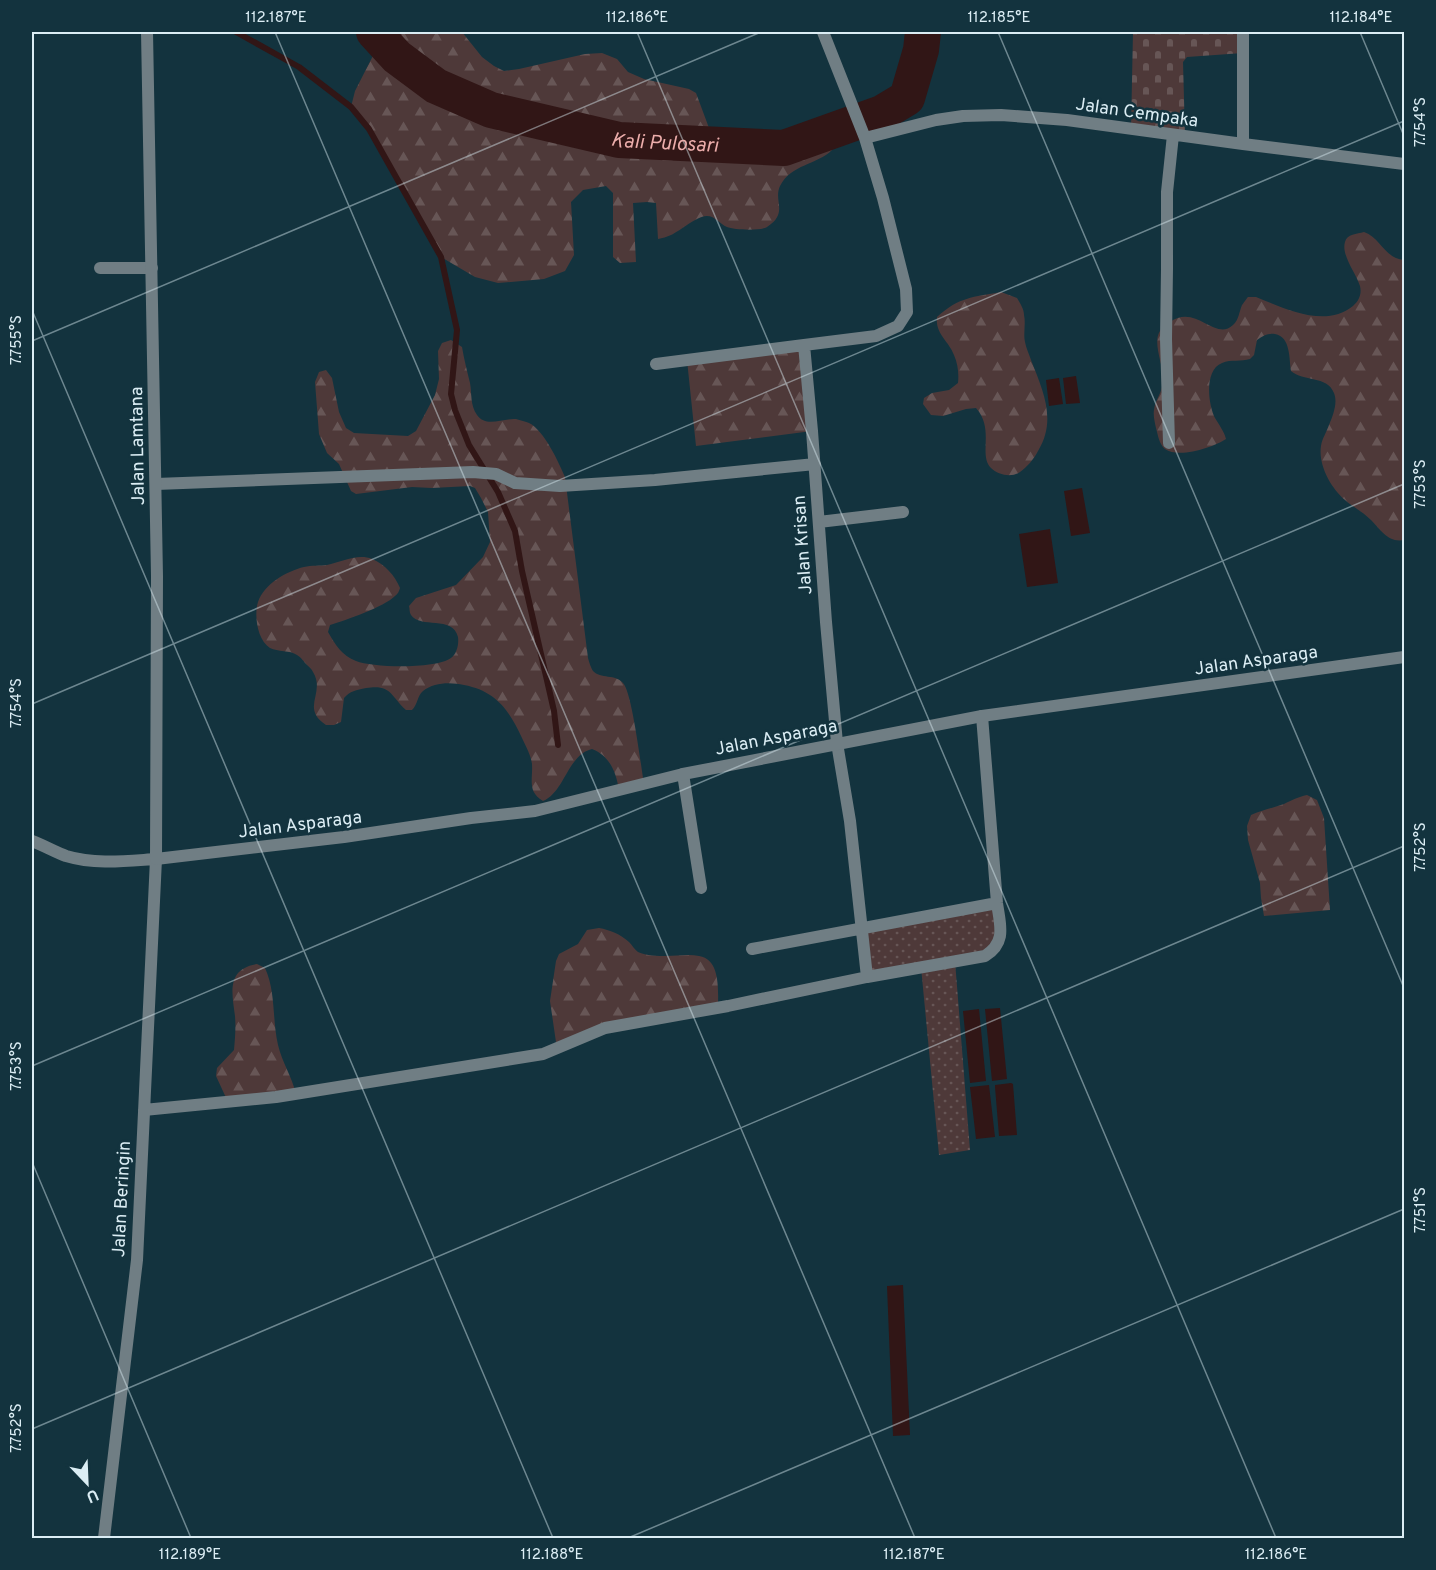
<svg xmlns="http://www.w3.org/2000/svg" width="1436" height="1570" viewBox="0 0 1436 1570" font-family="Overpass,sans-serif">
	<defs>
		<pattern id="grass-dots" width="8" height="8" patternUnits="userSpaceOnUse" patternTransform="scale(1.5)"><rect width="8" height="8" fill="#4e3939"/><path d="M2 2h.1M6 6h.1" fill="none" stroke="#675656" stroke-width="1.8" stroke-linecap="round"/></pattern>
		<pattern id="forest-firs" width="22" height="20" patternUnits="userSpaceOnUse" patternTransform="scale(1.5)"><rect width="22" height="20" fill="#4e3939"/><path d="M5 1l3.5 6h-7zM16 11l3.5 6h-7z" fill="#675656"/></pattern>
		<pattern id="cemetery-stones" width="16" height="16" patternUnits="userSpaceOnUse" patternTransform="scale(1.5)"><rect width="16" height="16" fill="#4e3939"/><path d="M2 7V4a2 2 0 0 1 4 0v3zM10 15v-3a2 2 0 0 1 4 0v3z" fill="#675656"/></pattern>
	</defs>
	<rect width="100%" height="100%" fill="#13333e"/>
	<path fill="url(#grass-dots)" d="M 997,903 L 994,950 L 955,961 L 970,1150 L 939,1155 L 921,967 L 867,977 L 862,929 Z"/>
	<path fill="url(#forest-firs)" d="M 374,32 L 462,32 L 482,57 L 494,66 L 504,71 L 519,69 L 585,54 L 602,53 L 617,59 L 628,72 L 644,79 L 689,89 L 696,93 L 709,128 L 718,134 L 738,138 L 765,135 L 784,135 L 814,131 L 831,141 L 832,150 C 817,165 791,164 780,186 C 773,201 789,213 767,227 C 761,231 734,230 727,227 C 720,224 715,216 707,216 C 698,215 680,231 671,235 C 667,237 662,238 658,239 L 656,203 L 647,202 L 633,203 L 636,262 L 620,263 L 613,257 L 613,193 L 606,186 L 583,190 L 571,202 L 574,255 L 565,271 L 544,279 L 498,283 L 475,277 L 441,257 L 369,129 L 351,107 L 355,91 L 381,40 Z
		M 1364,232 C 1381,238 1384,258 1404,260 L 1404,540 C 1388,543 1381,530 1371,520 C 1363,512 1353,507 1345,500 C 1331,488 1318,465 1321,446 C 1322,439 1327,431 1329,425 C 1333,415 1338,403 1334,393 C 1327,375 1303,382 1291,371 C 1289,359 1291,337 1275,334 C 1268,333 1263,336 1257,340 L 1254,355 L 1250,359 C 1241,362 1231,359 1222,363 C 1204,370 1208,404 1215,418 C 1219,425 1224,431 1226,439 C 1214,447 1179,459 1165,449 C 1159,444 1158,435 1156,428 C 1155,423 1153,416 1154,410 C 1155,400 1163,392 1163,380 C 1164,366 1152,343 1160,331 C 1162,327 1166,324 1170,322 C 1196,303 1215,342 1233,325 C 1239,320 1239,312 1242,305 C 1243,304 1247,298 1248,297 L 1256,297 C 1284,308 1325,329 1353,306 C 1359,301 1362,294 1360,286 C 1356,273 1341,255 1345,242 C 1347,234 1357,234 1364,232 Z
		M 1001,292 L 1017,298 C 1020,303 1024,309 1024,315 C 1026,324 1023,334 1025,342 C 1026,348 1029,354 1031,360 C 1043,391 1057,420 1038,451 C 1034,459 1027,467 1020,472 C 1012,478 998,475 991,468 C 978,455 995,429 976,408 L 966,409 L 943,416 L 931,415 L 923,404 L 924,398 L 932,393 L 949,390 L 958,383 C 959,374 958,364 954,355 C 949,341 935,334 937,317 C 959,297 973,297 1001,292 Z
		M 451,340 L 462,347 C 464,359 467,371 470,383 C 472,394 470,405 477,415 C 486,428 503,418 516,419 C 520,420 526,422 529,423 C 544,430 559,463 565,477 L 588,658 C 589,662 591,668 593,671 C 600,679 616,674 623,683 C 632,692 641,767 644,784 L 619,790 C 616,772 610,756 592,749 C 589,750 585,751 583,753 C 566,765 562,793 543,801 C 527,791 533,780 532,764 C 531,755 526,747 522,738 C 509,710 496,691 464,685 C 451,682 434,682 423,691 C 417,696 418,704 412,710 L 406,710 C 390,695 391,684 366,688 C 356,690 350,691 344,698 L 341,722 L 334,725 L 326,725 C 300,708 326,693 313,672 C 312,669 309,667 307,665 C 304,662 301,657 297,655 C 290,650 278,652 270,648 C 257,640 254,615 258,602 C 264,584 287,571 304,567 C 312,565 320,566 327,565 C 341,562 358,553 372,559 C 385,564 395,576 400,588 C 399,591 398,594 395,596 C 384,607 346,620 330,625 L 328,632 C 335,644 342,656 356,661 C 373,668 436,669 451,658 C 457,654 459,644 458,637 C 453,615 420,629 411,615 C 409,612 410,609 409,606 L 416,598 L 456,585 L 483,557 L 490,542 L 488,512 L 481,498 L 475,488 L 470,486 L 432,488 L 412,487 L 356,494 L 351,491 L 339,464 L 327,453 L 319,434 L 315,382 L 319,372 L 326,370 L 332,378 L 339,412 L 346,428 L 354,433 L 408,436 L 416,431 L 435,395 L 439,379 L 438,351 L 442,343 Z
		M 804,345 L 812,431 L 696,446 L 687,360 Z
		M 1307,795 L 1317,800 L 1324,818 L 1330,910 L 1264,916 L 1261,898 L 1260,883 L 1248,840 L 1247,826 L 1251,815 C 1262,810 1273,808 1284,804 C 1292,800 1298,797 1307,795 Z
		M 599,928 C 610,930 620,934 629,942 C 632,945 635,950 638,952 C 646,956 658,956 666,956 C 677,956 689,954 699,956 C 721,959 718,992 718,1008 L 605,1028 L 557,1049 L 550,1001 L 556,961 L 559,954 L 578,944 L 587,930 Z
		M 257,964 L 265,968 C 276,992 272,1019 278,1045 C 282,1062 292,1077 296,1094 L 228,1102 L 216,1076 L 217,1068 L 234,1050 C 235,1039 236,1027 235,1016 C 232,993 226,969 257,964 Z"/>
	<path fill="url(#cemetery-stones)" d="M 1133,32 L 1243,32 L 1243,53 L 1187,57 L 1183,62 L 1185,136 L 1131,129 Z"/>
	<path fill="#311616" d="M 1076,376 L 1080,403 L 1066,404 L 1063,378 Z
		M 1059,378 L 1063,404 L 1049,406 L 1046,380 Z
		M 1082,488 L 1090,533 L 1071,536 L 1064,491 Z
		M 1050,529 L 1058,583 L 1027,587 L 1019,534 Z
		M 1000,1008 L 1007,1079 L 992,1081 L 985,1009 Z
		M 979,1009 L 986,1081 L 970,1083 L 963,1011 Z
		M 1011,1083 L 1013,1084 L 1017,1135 L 999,1136 L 995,1087 L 995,1085 Z
		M 989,1085 L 995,1137 L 976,1139 L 970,1087 Z
		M 903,1285 L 910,1435 L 893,1436 L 887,1286 Z"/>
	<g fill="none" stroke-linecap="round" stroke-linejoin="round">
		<path stroke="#311616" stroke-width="6" d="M 236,32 L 299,67 L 351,107 L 369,129 L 441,257 L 457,330 L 451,394 L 455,410 L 469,445 L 498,492 L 515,531 L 522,571 L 554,711 L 558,745"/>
		<path stroke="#311616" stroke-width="36" id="s1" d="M 374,32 L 397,57 L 436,86 L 491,110 L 619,140 L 784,148 L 882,113 L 907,98 L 921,50 L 923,32"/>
		<path stroke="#707e84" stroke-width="12" d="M 823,32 L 865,138 L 883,198 L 906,289 L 907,312 L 898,326 L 876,336 L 804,345 L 812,431 L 826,622 L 837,743 L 850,821 L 867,977
			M 865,138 L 936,120 L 963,116 L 1001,115 L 1067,120 L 1243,144 L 1404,164
			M 1243,144 L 1243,32
			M 100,268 L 152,268
			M 656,364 L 804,345
			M 1169,443 L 1166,339 L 1167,269 L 1167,192 L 1173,135
			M 156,484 L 473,472 L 496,474 L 515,483 L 560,486 L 655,480 L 815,464
			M 819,522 L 903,512
			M 683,774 L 701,888
			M 32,841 C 43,845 55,852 66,856 C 96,865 126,861 156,859 L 137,1260 L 104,1538
			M 752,949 L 997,903
			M 144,1110 L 276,1097 L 543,1054 L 605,1028 L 728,1006 L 867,977 L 985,956 C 1007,942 1000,925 997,903 L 982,716"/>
		<path stroke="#707e84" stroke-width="12" d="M 147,32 L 157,576 L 156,859 L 344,837 L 471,818 L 535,811 L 683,774 L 982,716 L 1404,657"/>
	</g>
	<path fill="none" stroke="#dbedf4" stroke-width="1.5" stroke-opacity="0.45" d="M 275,32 L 915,1538M 637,32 L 1276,1538M 998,32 L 1404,988M 1360,32 L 1404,136M 32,310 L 553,1538M 32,341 L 761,32M 32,704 L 1404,121M 32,1066 L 1404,484M 32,1162 L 191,1538M 32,1429 L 1404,846M 628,1538 L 1404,1209"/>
	<g text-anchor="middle" stroke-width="5" stroke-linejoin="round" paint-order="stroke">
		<g font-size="18" fill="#dbedf4" stroke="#13333e">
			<text transform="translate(1137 112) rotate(8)" y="6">Jalan Cempaka</text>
			<text transform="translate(137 446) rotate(-91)" y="6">Jalan Lamtana</text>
			<text transform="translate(802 545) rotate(-94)" y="6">Jalan Krisan</text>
			<text transform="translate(1256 660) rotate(-8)" y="6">Jalan Asparaga</text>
			<text transform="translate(776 737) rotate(-11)" y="6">Jalan Asparaga</text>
			<text transform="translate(300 824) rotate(-7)" y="6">Jalan Asparaga</text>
			<text transform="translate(121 1199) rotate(-87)" y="6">Jalan Beringin</text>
		</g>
		<g font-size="20" font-style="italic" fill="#ecadab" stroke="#13333e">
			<text dy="7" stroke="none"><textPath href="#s1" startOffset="320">Kali Pulosari</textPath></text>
		</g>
	</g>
	<rect width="1436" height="1570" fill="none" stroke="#13333e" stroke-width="66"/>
	<g transform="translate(87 1483) rotate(157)" stroke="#13333e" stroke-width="4.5" paint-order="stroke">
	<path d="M0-4.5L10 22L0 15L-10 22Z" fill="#dbedf4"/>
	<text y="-9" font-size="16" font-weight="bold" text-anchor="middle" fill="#dbedf4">U</text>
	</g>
	<rect x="33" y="33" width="1370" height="1504" fill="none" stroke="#dbedf4" stroke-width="2"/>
	<g font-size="15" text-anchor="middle" fill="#dbedf4">
		<text x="276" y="22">112.187°E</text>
		<text x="637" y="22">112.186°E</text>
		<text x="999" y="22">112.185°E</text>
		<text x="1361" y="22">112.184°E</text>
		<text transform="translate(1420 122) rotate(-90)" y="5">7.754°S</text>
		<text transform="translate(16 340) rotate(-90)" y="5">7.755°S</text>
		<text transform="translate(1420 484) rotate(-90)" y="5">7.753°S</text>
		<text transform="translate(16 703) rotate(-90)" y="5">7.754°S</text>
		<text transform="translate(1420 847) rotate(-90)" y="5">7.752°S</text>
		<text transform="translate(16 1066) rotate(-90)" y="5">7.753°S</text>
		<text transform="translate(1420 1210) rotate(-90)" y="5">7.751°S</text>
		<text transform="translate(16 1428) rotate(-90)" y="5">7.752°S</text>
		<text x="190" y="1559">112.189°E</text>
		<text x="552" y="1559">112.188°E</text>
		<text x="914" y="1559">112.187°E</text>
		<text x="1276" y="1559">112.186°E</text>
	</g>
</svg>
